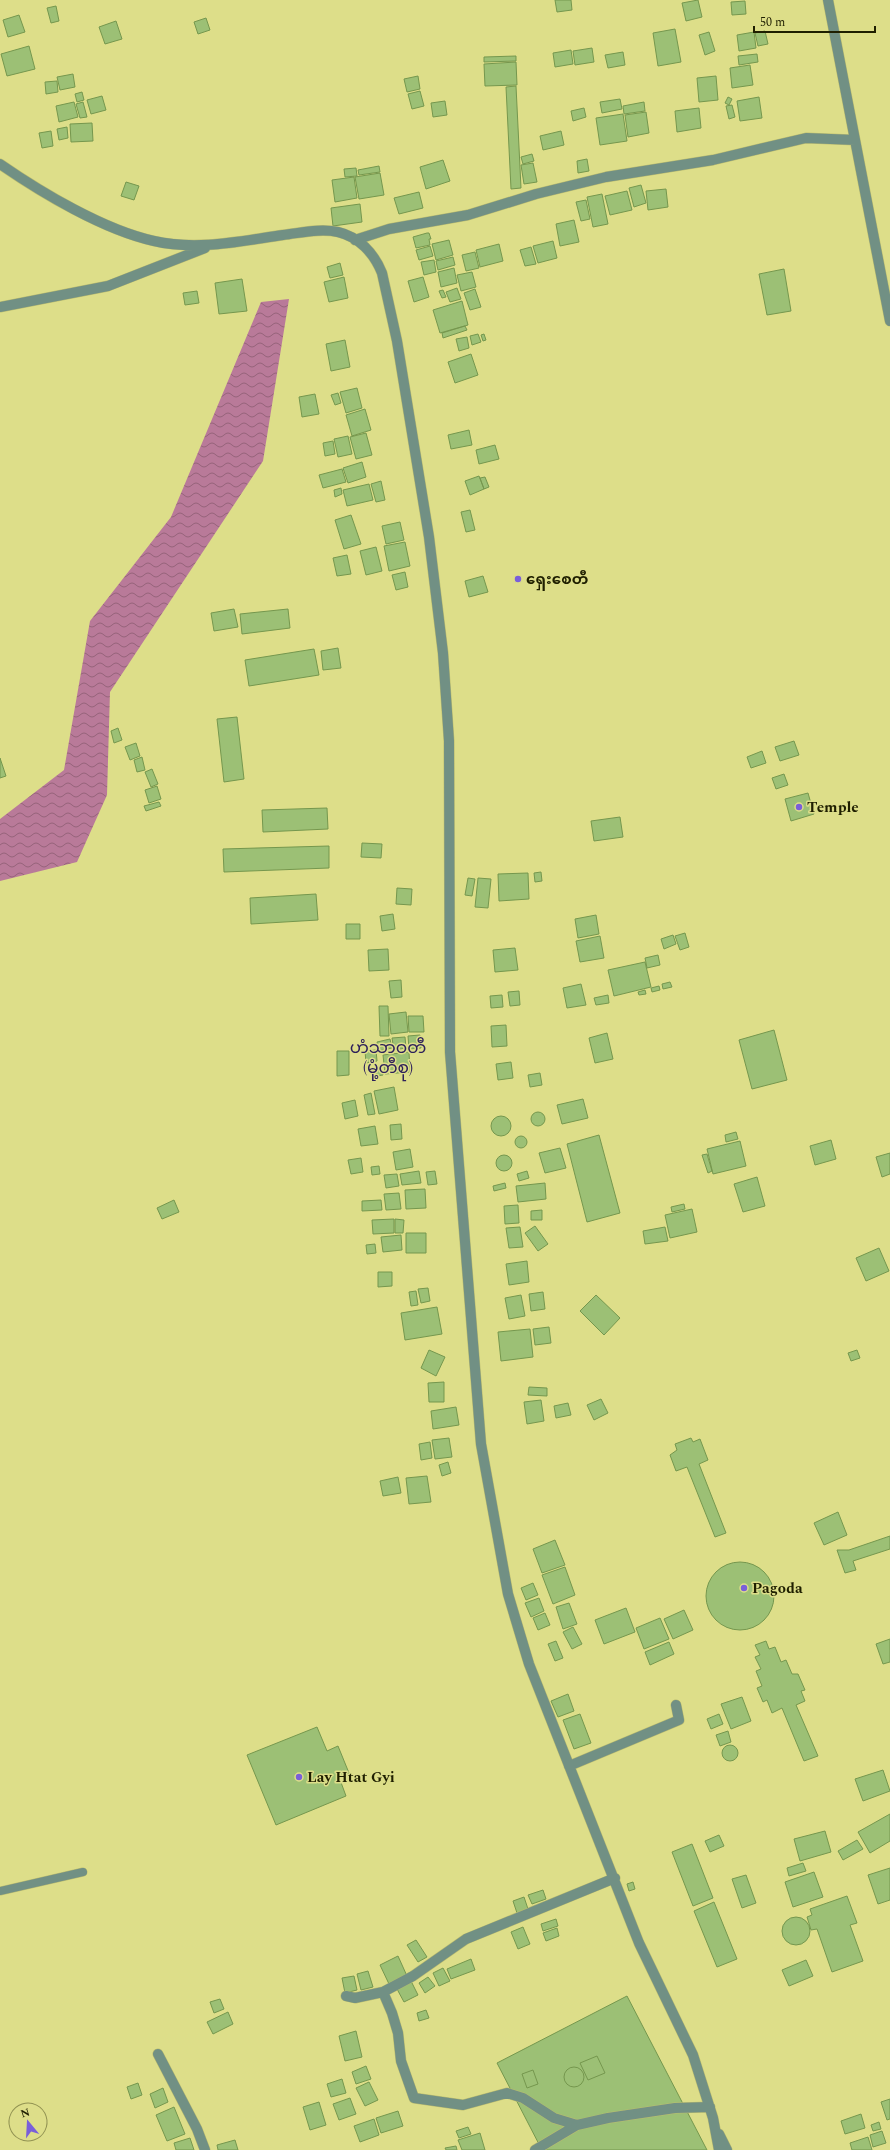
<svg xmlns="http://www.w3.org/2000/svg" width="890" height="2150" viewBox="0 0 890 2150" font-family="Spectral,'Noto Sans Myanmar',serif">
	<defs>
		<pattern id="water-waves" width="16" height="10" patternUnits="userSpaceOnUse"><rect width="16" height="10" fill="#b97a99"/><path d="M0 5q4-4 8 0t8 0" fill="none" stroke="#96637a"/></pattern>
	</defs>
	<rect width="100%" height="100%" fill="#ddde89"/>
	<path fill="url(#water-waves)" d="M 289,299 L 263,461 L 110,692 L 107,795 L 77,862 L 0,881 L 0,819 L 64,770 L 90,621 L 171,517 L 261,302 Z"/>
	<path fill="#9cc075" stroke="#75974e" d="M 555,0 L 571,0 L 572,10 L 557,12 Z
		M 698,0 L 702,17 L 686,21 L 682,3 Z
		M 745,1 L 746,14 L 732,15 L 731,2 Z
		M 56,6 L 59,21 L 51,23 L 47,8 Z
		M 19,15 L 25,32 L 8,37 L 3,20 Z
		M 206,18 L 210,30 L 198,34 L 194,22 Z
		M 116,21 L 122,39 L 105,44 L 99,27 Z
		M 675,29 L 681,62 L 658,66 L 653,33 Z
		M 765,31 L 768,44 L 758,46 L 755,33 Z
		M 709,32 L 715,51 L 705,55 L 699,35 Z
		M 754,32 L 756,48 L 739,51 L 737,35 Z
		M 29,46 L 35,69 L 7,76 L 1,54 Z
		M 592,48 L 594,62 L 575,65 L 573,51 Z
		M 571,50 L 573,64 L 555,67 L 553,53 Z
		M 623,52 L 625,65 L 608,68 L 605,55 Z
		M 757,54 L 758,62 L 739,65 L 738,56 Z
		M 516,56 L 516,61 L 484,62 L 484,57 Z
		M 516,62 L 517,85 L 485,86 L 484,64 Z
		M 750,65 L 753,85 L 732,88 L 730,68 Z
		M 73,74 L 75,87 L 60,90 L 57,77 Z
		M 418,76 L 420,89 L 407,92 L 404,79 Z
		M 716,76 L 718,100 L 699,102 L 697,78 Z
		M 57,81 L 58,92 L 46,94 L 45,82 Z
		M 516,86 L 521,188 L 511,189 L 506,87 Z
		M 420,91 L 424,106 L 412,109 L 408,94 Z
		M 82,92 L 84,100 L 77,102 L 75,94 Z
		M 102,96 L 106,110 L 91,114 L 87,100 Z
		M 728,97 L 732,99 L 729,105 L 725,103 Z
		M 759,97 L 762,118 L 740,121 L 737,101 Z
		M 620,99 L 622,109 L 602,113 L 600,102 Z
		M 445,101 L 447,115 L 433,117 L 431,103 Z
		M 74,102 L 78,117 L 59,122 L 56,106 Z
		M 83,102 L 87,117 L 80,118 L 76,104 Z
		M 644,102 L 645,111 L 624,114 L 623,106 Z
		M 732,105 L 735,117 L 729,119 L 726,106 Z
		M 584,108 L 586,117 L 573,121 L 571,111 Z
		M 699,108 L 701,128 L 677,132 L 675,111 Z
		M 646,112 L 649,133 L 628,137 L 625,115 Z
		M 623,114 L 627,141 L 600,145 L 596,118 Z
		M 92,123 L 93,141 L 71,142 L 70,124 Z
		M 67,127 L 68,138 L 59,140 L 57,129 Z
		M 51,131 L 53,146 L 42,148 L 39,133 Z
		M 561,131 L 564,145 L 543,150 L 540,136 Z
		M 532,154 L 534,161 L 523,164 L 521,157 Z
		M 587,159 L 589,171 L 578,173 L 577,161 Z
		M 443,160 L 450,181 L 426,189 L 420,167 Z
		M 533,163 L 537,182 L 524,184 L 521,165 Z
		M 379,166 L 380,172 L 359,175 L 358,170 Z
		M 356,168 L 357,176 L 345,177 L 344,169 Z
		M 380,173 L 384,195 L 359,199 L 355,177 Z
		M 354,177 L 357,198 L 335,202 L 332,180 Z
		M 126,182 L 139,186 L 134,200 L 121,196 Z
		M 641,185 L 646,203 L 634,207 L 629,188 Z
		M 666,189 L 668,207 L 648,210 L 646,191 Z
		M 627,191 L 632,210 L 610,215 L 605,196 Z
		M 419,192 L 423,208 L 399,214 L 394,198 Z
		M 602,194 L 608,224 L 593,227 L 587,197 Z
		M 586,200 L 590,219 L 581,221 L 576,202 Z
		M 360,204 L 362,222 L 333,226 L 331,208 Z
		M 574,220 L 579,242 L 560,246 L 556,224 Z
		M 427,233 L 429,233 L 431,239 L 429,239 L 430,245 L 416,248 L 413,237 Z
		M 449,240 L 453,255 L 436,260 L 432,244 Z
		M 553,241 L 557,258 L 538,263 L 533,246 Z
		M 499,244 L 503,261 L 480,267 L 476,250 Z
		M 430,246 L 433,256 L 419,260 L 416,250 Z
		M 531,247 L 536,264 L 525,266 L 520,250 Z
		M 475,252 L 479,268 L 466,271 L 462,255 Z
		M 453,257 L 455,265 L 438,270 L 436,261 Z
		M 434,260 L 436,272 L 424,275 L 421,262 Z
		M 340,263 L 343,275 L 330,278 L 327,267 Z
		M 454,268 L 457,283 L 441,287 L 438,272 Z
		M 784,269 L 791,311 L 767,315 L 759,274 Z
		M 472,272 L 476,287 L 461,291 L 457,275 Z
		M 344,277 L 348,298 L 329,302 L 324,282 Z
		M 423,277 L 429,297 L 414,302 L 408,281 Z
		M 242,279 L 247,311 L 219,314 L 215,283 Z
		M 457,288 L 461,299 L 450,302 L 446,292 Z
		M 475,289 L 481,307 L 470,310 L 464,293 Z
		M 443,290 L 446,297 L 442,298 L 439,291 Z
		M 197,291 L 199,303 L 185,305 L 183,293 Z
		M 462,301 L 468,325 L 440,333 L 433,310 Z
		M 465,326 L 467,330 L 443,338 L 442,333 Z
		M 478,334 L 481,342 L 472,345 L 470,336 Z
		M 484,334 L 486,340 L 483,341 L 481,335 Z
		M 467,337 L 469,348 L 459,351 L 456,339 Z
		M 345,340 L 350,367 L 331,371 L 326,344 Z
		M 471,354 L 478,375 L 455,383 L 448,362 Z
		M 357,388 L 362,408 L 346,413 L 340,392 Z
		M 338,393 L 341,403 L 335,405 L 331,395 Z
		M 315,394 L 319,414 L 302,417 L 299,397 Z
		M 365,409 L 371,430 L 352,436 L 346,415 Z
		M 469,430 L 472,445 L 451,449 L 448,435 Z
		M 366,433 L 372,455 L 356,459 L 350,437 Z
		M 348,436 L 352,454 L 338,457 L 334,439 Z
		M 333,441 L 335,454 L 325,456 L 323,443 Z
		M 495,445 L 499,459 L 479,464 L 476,450 Z
		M 362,462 L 366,477 L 348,483 L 343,468 Z
		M 342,469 L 346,482 L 323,488 L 319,475 Z
		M 479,476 L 484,489 L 470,495 L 465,481 Z
		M 485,477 L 489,487 L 484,489 L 480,478 Z
		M 381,481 L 385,500 L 376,502 L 371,484 Z
		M 369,484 L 373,500 L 347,506 L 343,490 Z
		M 341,488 L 342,494 L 335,497 L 334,490 Z
		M 470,510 L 475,530 L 466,532 L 461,512 Z
		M 351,515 L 361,544 L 344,549 L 335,520 Z
		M 400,522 L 404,540 L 386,544 L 382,526 Z
		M 405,542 L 410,566 L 389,571 L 384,546 Z
		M 376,547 L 382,571 L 366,575 L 360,551 Z
		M 347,555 L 351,574 L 337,576 L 333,558 Z
		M 405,572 L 408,587 L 396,590 L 392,575 Z
		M 483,576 L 488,592 L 469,597 L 465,581 Z
		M 234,609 L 238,627 L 214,631 L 211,613 Z
		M 288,609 L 290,628 L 242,634 L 240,614 Z
		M 338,648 L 341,668 L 323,670 L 321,651 Z
		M 314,649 L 319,675 L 249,686 L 245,660 Z
		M 237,717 L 244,779 L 224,782 L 217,719 Z
		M 118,728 L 122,740 L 114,743 L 111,731 Z
		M 794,741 L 799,755 L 780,761 L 775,747 Z
		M 136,743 L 140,756 L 130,760 L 125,747 Z
		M 762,751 L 766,763 L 751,768 L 747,757 Z
		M 142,757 L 145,770 L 137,772 L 134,760 Z
		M 0,758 L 6,776 L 0,778 Z
		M 152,769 L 158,784 L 151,787 L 145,772 Z
		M 784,774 L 788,785 L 776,789 L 772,778 Z
		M 157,786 L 161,799 L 149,803 L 145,790 Z
		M 808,793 L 814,814 L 791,821 L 785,799 Z
		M 159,802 L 161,806 L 146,811 L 144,806 Z
		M 327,808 L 328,829 L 263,832 L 262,810 Z
		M 620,817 L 623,837 L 594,841 L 591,821 Z
		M 362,843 L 382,844 L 381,858 L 361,857 Z
		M 329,846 L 329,868 L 224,872 L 223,849 Z
		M 541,872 L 542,881 L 535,882 L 534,873 Z
		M 528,873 L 529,899 L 499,901 L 498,874 Z
		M 468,878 L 475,879 L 472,896 L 465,895 Z
		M 478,878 L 491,879 L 488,908 L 475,907 Z
		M 397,888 L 412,889 L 411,905 L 396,904 Z
		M 316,894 L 318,920 L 251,924 L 250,898 Z
		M 393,914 L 395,929 L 382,931 L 380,916 Z
		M 596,915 L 599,934 L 578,938 L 575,919 Z
		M 346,924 L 360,924 L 360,939 L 346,939 Z
		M 685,933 L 689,947 L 680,950 L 675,936 Z
		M 673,935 L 676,944 L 664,949 L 661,939 Z
		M 600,936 L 604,958 L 580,962 L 576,941 Z
		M 515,948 L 518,970 L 495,972 L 493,950 Z
		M 388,949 L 389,970 L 369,971 L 368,950 Z
		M 658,955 L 660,965 L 647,968 L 645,958 Z
		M 645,962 L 651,987 L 614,996 L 608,970 Z
		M 401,980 L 402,997 L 391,998 L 389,981 Z
		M 670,982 L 672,987 L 663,989 L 662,984 Z
		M 581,984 L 586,1005 L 567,1008 L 563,988 Z
		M 659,986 L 660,990 L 652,992 L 651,988 Z
		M 645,990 L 646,994 L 639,995 L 638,992 Z
		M 519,991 L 520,1005 L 510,1006 L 508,992 Z
		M 502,995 L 503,1007 L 491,1008 L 490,996 Z
		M 608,995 L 609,1003 L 596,1005 L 594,998 Z
		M 379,1006 L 388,1006 L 389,1036 L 380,1036 Z
		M 406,1012 L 408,1032 L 391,1034 L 389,1014 Z
		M 408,1016 L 423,1016 L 424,1032 L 409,1032 Z
		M 506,1025 L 507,1046 L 492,1047 L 491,1026 Z
		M 774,1030 L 787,1080 L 752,1089 L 739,1040 Z
		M 607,1033 L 613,1059 L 595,1063 L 589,1038 Z
		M 420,1035 L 421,1048 L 409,1049 L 408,1036 Z
		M 405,1037 L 406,1048 L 394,1050 L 392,1038 Z
		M 390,1039 L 392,1048 L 379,1051 L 377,1042 Z
		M 376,1050 L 377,1061 L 366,1063 L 365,1051 Z
		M 337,1051 L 349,1051 L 349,1075 L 337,1076 Z
		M 409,1052 L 410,1072 L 385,1074 L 383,1055 Z
		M 511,1062 L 513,1078 L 498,1080 L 496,1064 Z
		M 382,1070 L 383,1075 L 377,1076 L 376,1071 Z
		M 540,1073 L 542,1085 L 530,1087 L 528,1075 Z
		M 394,1087 L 398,1110 L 379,1114 L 374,1091 Z
		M 371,1093 L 375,1114 L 368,1115 L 364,1095 Z
		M 583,1099 L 588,1118 L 562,1124 L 557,1105 Z
		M 355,1100 L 358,1116 L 345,1119 L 342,1103 Z
		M531 1119a7 7 0 1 1 14 0a7 7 0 1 1-14 0Z
		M491 1126a10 10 0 1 1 20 0a10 10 0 1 1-20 0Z
		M 401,1124 L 402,1139 L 391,1140 L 390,1125 Z
		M 375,1126 L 378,1144 L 361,1146 L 358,1129 Z
		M 736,1132 L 738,1139 L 726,1142 L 725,1135 Z
		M 599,1135 L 620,1213 L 587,1222 L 567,1144 Z
		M515 1142a6 6 0 1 1 12 0a6 6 0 1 1-12 0Z
		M 831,1140 L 836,1159 L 815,1165 L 810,1146 Z
		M 740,1141 L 746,1166 L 713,1174 L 707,1149 Z
		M 560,1148 L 566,1168 L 545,1173 L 539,1153 Z
		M 410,1149 L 413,1167 L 396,1170 L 393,1152 Z
		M 890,1153 L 890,1174 L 882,1177 L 876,1157 Z
		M 707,1154 L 712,1171 L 708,1173 L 702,1155 Z
		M496 1163a8 8 0 1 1 16 0a8 8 0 1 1-16 0Z
		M 361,1158 L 363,1172 L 351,1174 L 348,1160 Z
		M 379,1166 L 380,1174 L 372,1175 L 371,1167 Z
		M 419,1171 L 421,1183 L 402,1185 L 400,1174 Z
		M 435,1171 L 437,1184 L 428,1185 L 426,1172 Z
		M 527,1171 L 529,1178 L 519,1181 L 517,1174 Z
		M 397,1174 L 399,1186 L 386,1188 L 384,1175 Z
		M 757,1177 L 765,1206 L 743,1212 L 734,1184 Z
		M 505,1183 L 506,1188 L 494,1191 L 493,1186 Z
		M 545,1183 L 546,1199 L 518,1202 L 516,1186 Z
		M 425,1189 L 426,1208 L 406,1209 L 405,1190 Z
		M 399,1193 L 401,1209 L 386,1210 L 384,1194 Z
		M 174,1200 L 179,1212 L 162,1219 L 157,1208 Z
		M 381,1200 L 382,1210 L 362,1211 L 362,1201 Z
		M 684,1204 L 685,1209 L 672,1212 L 671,1207 Z
		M 518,1205 L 519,1223 L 505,1224 L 504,1206 Z
		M 692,1209 L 697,1232 L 670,1238 L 665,1215 Z
		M 542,1210 L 542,1220 L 531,1220 L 531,1211 Z
		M 394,1219 L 394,1233 L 373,1234 L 372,1220 Z
		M 395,1219 L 404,1220 L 403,1233 L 395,1233 Z
		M 535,1226 L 548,1244 L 538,1251 L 525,1233 Z
		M 520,1227 L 523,1247 L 509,1248 L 506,1228 Z
		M 665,1227 L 668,1241 L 645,1244 L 643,1231 Z
		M 406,1233 L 426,1233 L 426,1253 L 406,1253 Z
		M 401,1235 L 402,1250 L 383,1252 L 381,1237 Z
		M 375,1244 L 376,1253 L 367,1254 L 366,1245 Z
		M 879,1248 L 889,1271 L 866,1281 L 856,1258 Z
		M 527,1261 L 529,1282 L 509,1285 L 506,1264 Z
		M 378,1272 L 392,1272 L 392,1286 L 378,1287 Z
		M 428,1288 L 430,1301 L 421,1303 L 418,1289 Z
		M 416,1291 L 418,1305 L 411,1306 L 409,1292 Z
		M 543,1292 L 545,1309 L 531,1311 L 529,1294 Z
		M 521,1295 L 525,1316 L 509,1319 L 505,1298 Z
		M 596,1295 L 620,1318 L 604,1335 L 580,1311 Z
		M 437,1307 L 442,1334 L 405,1340 L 401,1313 Z
		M 549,1327 L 551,1343 L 535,1345 L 533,1329 Z
		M 530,1329 L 533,1357 L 501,1361 L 498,1332 Z
		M 429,1350 L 445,1357 L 436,1376 L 421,1368 Z
		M 857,1350 L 860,1358 L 851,1361 L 848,1353 Z
		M 444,1382 L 444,1402 L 429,1402 L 428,1383 Z
		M 529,1387 L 547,1388 L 547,1396 L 528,1395 Z
		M 601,1399 L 608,1413 L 594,1420 L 587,1405 Z
		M 541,1400 L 544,1421 L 527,1424 L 524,1402 Z
		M 568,1403 L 571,1415 L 556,1418 L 554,1406 Z
		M 456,1407 L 459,1425 L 433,1429 L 431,1411 Z
		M 449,1438 L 452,1457 L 435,1459 L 432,1440 Z
		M 691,1438 L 693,1442 L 700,1439 L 708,1460 L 699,1464 L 726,1533 L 715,1537 L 687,1467 L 676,1471 L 670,1455 L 677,1450 L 675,1444 Z
		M 430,1442 L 432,1458 L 421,1460 L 419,1444 Z
		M 448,1462 L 451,1473 L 442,1476 L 439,1465 Z
		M 427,1476 L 431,1502 L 409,1504 L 406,1478 Z
		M 398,1477 L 401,1493 L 383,1496 L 380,1481 Z
		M 838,1512 L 847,1535 L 824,1545 L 814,1523 Z
		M 890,1536 L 890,1549 L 853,1561 L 856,1570 L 845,1573 L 837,1550 L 849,1550 Z
		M 555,1540 L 565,1565 L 542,1573 L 533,1549 Z
		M706 1596a34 34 0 1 1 68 0a34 34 0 1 1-68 0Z
		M 565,1567 L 575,1595 L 553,1604 L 542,1575 Z
		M 533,1583 L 538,1595 L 526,1600 L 521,1588 Z
		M 539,1598 L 544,1611 L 531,1617 L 525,1603 Z
		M 569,1603 L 577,1624 L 563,1629 L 556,1607 Z
		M 626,1608 L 635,1632 L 604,1644 L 595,1620 Z
		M 684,1610 L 693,1630 L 673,1639 L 664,1619 Z
		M 545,1613 L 550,1625 L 538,1630 L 533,1618 Z
		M 660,1618 L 669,1639 L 644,1649 L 636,1628 Z
		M 573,1627 L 582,1644 L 572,1649 L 563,1632 Z
		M 890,1639 L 890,1662 L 883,1664 L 876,1644 Z
		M 556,1641 L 563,1658 L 555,1661 L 548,1644 Z
		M 766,1641 L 769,1649 L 775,1647 L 781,1662 L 786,1660 L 792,1674 L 798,1674 L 805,1690 L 801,1691 L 805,1701 L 796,1705 L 818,1756 L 804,1761 L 782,1708 L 772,1713 L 767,1700 L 763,1702 L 757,1688 L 762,1686 L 756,1671 L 761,1669 L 755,1657 L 760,1655 L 755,1645 Z
		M 669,1642 L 674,1654 L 650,1665 L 645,1652 Z
		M 568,1694 L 574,1711 L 558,1717 L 551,1701 Z
		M 742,1697 L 751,1721 L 731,1729 L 721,1704 Z
		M 580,1714 L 591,1743 L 574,1749 L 563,1720 Z
		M 719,1714 L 723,1724 L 711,1729 L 707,1719 Z
		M 317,1727 L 327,1751 L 338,1746 L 349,1773 L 339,1777 L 346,1796 L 276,1825 L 247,1755 Z
		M 728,1731 L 731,1742 L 720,1746 L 716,1735 Z
		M722 1753a8 8 0 1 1 16 0a8 8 0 1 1-16 0Z
		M 883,1770 L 890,1791 L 863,1801 L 855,1779 Z
		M 890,1814 L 890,1841 L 870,1853 L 858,1832 Z
		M 825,1831 L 831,1852 L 800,1861 L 794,1839 Z
		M 719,1835 L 724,1846 L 710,1852 L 705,1841 Z
		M 857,1840 L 863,1849 L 843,1860 L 838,1851 Z
		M 692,1844 L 713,1898 L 693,1906 L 672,1852 Z
		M 803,1863 L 806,1871 L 789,1876 L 787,1868 Z
		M 890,1868 L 890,1900 L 878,1904 L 868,1875 Z
		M 814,1872 L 823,1897 L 793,1907 L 785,1882 Z
		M 746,1875 L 756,1903 L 742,1908 L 732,1879 Z
		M 633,1882 L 635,1889 L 629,1891 L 627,1884 Z
		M 543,1890 L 546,1899 L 532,1904 L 528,1895 Z
		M 847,1896 L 857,1923 L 850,1925 L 863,1961 L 832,1972 L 817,1929 L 811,1930 L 807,1917 L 812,1915 L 810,1909 Z
		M 524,1897 L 528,1909 L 517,1913 L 513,1901 Z
		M 714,1902 L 737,1959 L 717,1967 L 694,1911 Z
		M782 1931a14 14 0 1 1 28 0a14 14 0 1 1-28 0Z
		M 556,1919 L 558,1926 L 543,1931 L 541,1924 Z
		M 523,1927 L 530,1944 L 518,1949 L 511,1932 Z
		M 557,1928 L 559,1936 L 546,1941 L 543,1933 Z
		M 416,1940 L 427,1957 L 418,1962 L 407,1945 Z
		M 398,1956 L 407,1976 L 389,1984 L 380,1965 Z
		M 471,1959 L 475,1970 L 451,1979 L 447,1969 Z
		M 806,1960 L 813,1976 L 789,1986 L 782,1970 Z
		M 443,1968 L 450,1981 L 439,1986 L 433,1973 Z
		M 368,1971 L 373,1987 L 361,1990 L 357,1974 Z
		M 354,1976 L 357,1990 L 345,1993 L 342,1978 Z
		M 428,1977 L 435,1986 L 425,1993 L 419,1983 Z
		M 411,1981 L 418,1995 L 404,2002 L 397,1989 Z
		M 627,1996 L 707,2150 L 542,2150 L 497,2063 Z
		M 220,1999 L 224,2009 L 214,2013 L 210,2002 Z
		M 426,2010 L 429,2018 L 419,2021 L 417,2013 Z
		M 228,2012 L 233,2024 L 213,2034 L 207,2022 Z
		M 356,2031 L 362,2057 L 345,2061 L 339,2036 Z
		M 597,2056 L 605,2073 L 588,2080 L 580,2063 Z
		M 366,2066 L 371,2079 L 356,2084 L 352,2072 Z
		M564 2077a10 10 0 1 1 20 0a10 10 0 1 1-20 0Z
		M 533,2070 L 538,2084 L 527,2088 L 522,2074 Z
		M 342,2079 L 346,2093 L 331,2097 L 327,2084 Z
		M 369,2082 L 378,2100 L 365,2106 L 356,2088 Z
		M 138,2083 L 142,2095 L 131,2099 L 127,2087 Z
		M 163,2088 L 168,2102 L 155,2108 L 150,2094 Z
		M 350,2098 L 356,2114 L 339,2120 L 333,2104 Z
		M 890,2099 L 890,2119 L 887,2120 L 881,2102 Z
		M 319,2102 L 326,2125 L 310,2130 L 303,2107 Z
		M 174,2107 L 185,2134 L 167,2141 L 156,2115 Z
		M 398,2111 L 403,2126 L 381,2133 L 376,2118 Z
		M 861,2114 L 865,2128 L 845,2134 L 841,2121 Z
		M 374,2119 L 379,2135 L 360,2142 L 354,2126 Z
		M 879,2122 L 881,2129 L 873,2131 L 871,2125 Z
		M 468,2127 L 471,2134 L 459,2138 L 456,2131 Z
		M 882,2131 L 886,2143 L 873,2147 L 870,2135 Z
		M 480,2133 L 485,2150 L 462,2150 L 458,2140 Z
		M 868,2137 L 872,2150 L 852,2150 L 850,2143 Z
		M 190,2138 L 194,2150 L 176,2150 L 174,2143 Z
		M 235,2140 L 238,2150 L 218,2150 L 217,2145 Z
		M 456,2146 L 457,2150 L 446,2150 L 445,2148 Z"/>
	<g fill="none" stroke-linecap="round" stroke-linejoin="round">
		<defs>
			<path id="service" d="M 0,1891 L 83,1872"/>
			<path id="minor" d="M 828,0 L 890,321
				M 0,164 C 42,193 104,230 154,241 C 197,251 241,241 283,235 C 301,233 320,228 338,232 C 359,237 374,253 382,273 L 397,341 L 429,537 L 443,653 L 449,741 L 450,1052 L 481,1444 L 508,1594 L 529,1664 L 639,1943 L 693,2055 L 713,2118 L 719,2150
				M 355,240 L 389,229 L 468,215 L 536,194 L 606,177 L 713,160 L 806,138 L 855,140
				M 0,307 L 108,286 L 205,248
				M 569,1766 L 679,1720 L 676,1705
				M 383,1992 L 392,2013 L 398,2033 L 401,2061 L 414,2098 L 463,2105 L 507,2093 L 523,2098 L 554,2118 L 577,2125 L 608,2118 L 675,2108 L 710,2107
				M 346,1996 L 355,1998 L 383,1992 L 413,1976 L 466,1939 L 615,1878
				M 158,2054 L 197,2129 L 205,2150
				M 719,2134 L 727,2150
				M 535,2150 L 577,2125"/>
		</defs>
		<use href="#service" stroke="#bbbc70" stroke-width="9"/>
		<use href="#minor" stroke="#bbbc70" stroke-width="11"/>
		<use href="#service" stroke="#719084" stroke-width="8"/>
		<use href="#minor" stroke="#719084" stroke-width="10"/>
	</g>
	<g fill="#795fd9" stroke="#ddde89" stroke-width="1.5">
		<circle cx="518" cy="579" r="4"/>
		<circle cx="799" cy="807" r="4"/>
		<circle cx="744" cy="1588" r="4"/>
		<circle cx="299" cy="1777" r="4"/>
	</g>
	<g text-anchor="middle" stroke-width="3" stroke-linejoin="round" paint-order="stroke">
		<g font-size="15" font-weight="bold" fill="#1f1f00" stroke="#ddde89" text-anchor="start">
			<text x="526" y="584">ရှေးစေတီ</text>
			<text x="807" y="812">Temple</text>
			<text x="752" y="1593">Pagoda</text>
			<text x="307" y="1782">Lay Htat Gyi</text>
		</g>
		<g font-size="17" fill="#2d205a" stroke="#ddde89">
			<text x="388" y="1053">ဟံသာဝတီ<tspan x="388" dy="20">(မုံ့တီစု)</tspan></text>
		</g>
	</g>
	<g transform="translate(28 2122) rotate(342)"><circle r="19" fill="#ddde89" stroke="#919252"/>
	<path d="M0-3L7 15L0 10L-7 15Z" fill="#795fd9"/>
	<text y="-6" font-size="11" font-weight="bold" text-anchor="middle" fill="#1f1f00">N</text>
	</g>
	<path d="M754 26v6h121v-6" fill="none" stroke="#1f1f00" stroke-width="2"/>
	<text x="760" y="26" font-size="12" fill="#1f1f00" stroke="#ddde89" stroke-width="3" paint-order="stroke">50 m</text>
</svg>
